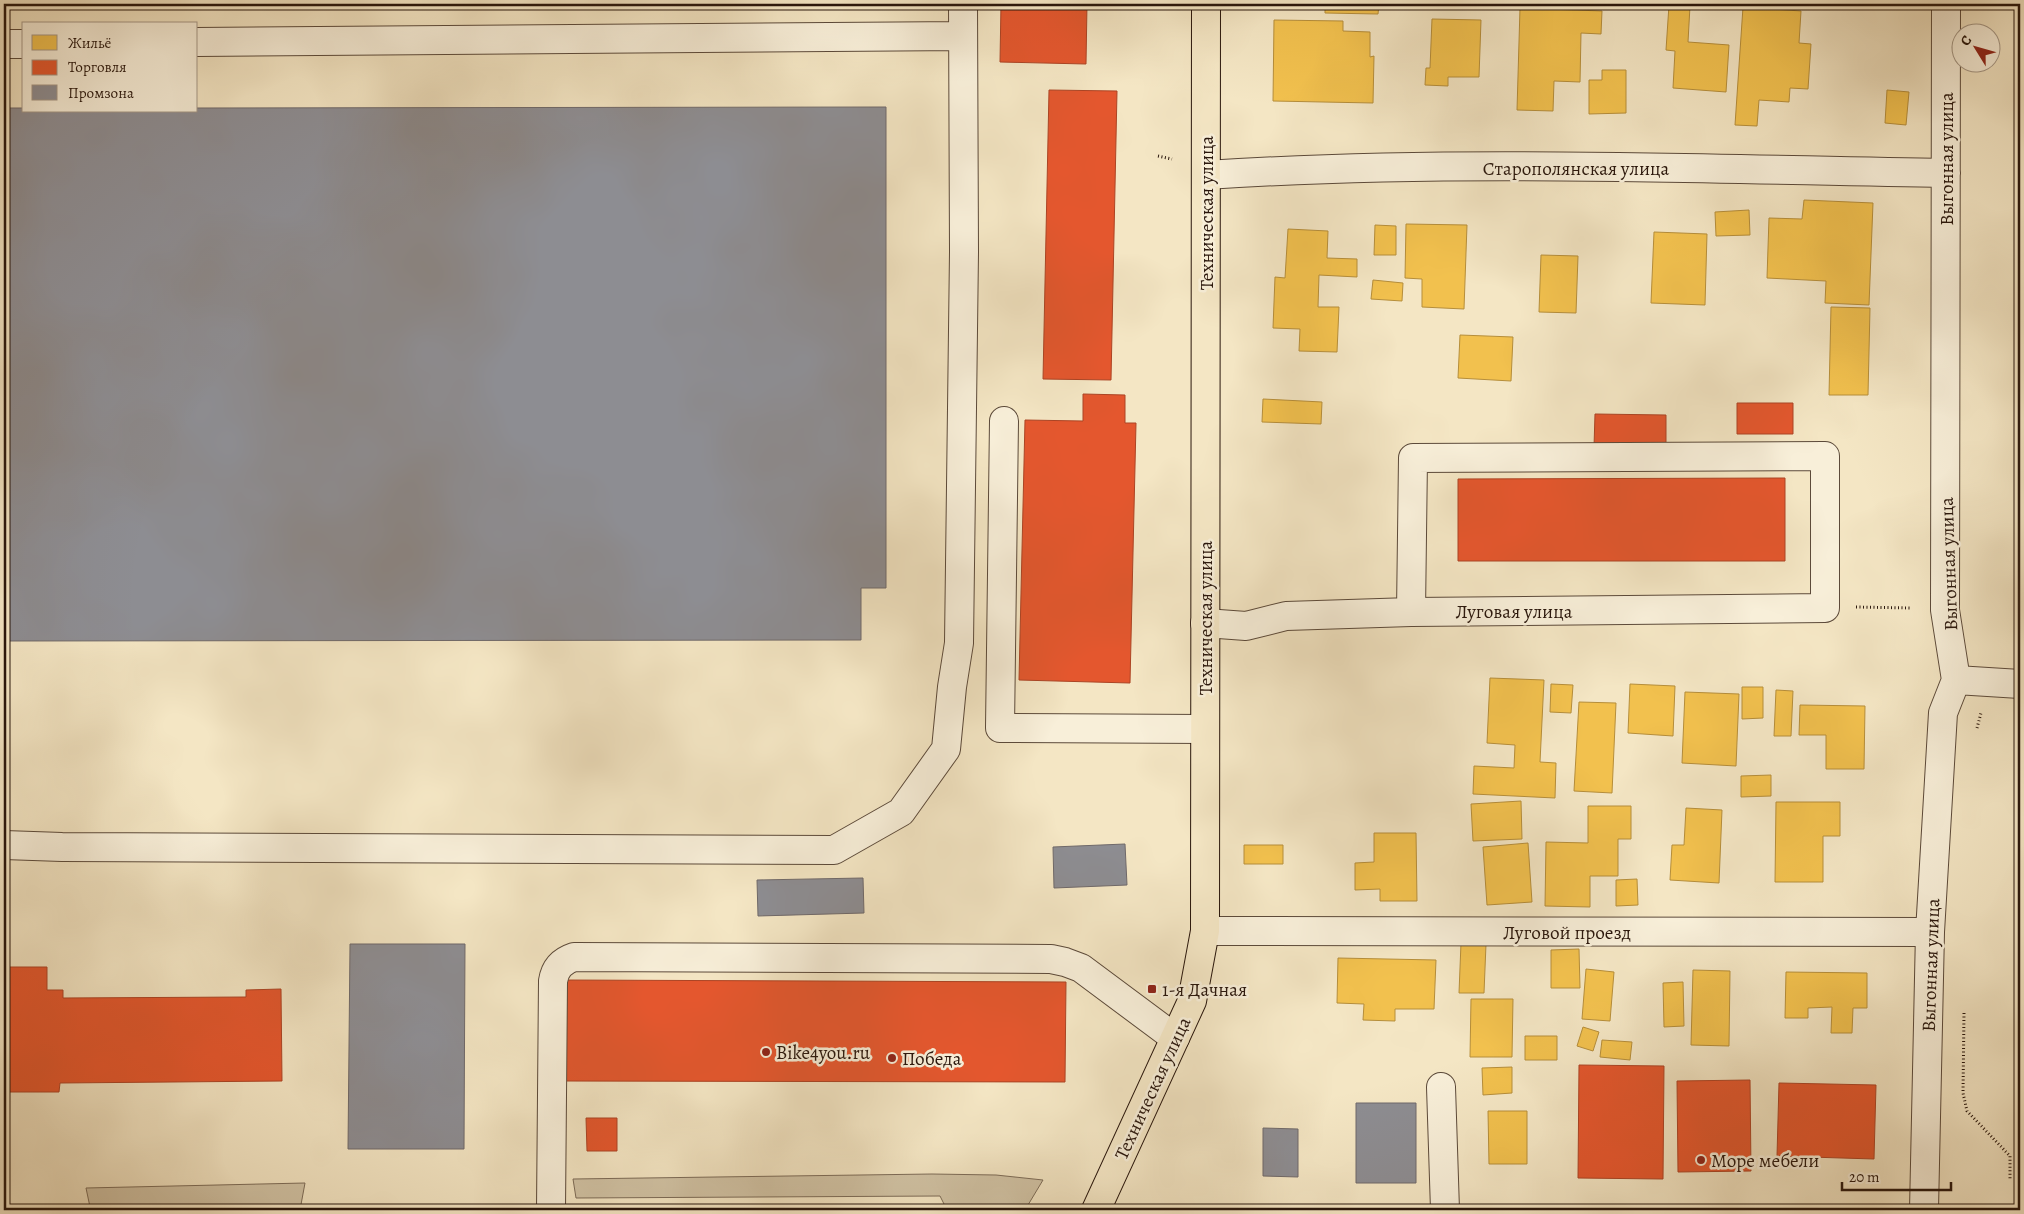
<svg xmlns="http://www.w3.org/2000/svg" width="2024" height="1214" viewBox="0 0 2024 1214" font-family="Alegreya,serif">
	<rect width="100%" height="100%" fill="#f4e6c4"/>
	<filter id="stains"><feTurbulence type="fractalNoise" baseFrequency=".004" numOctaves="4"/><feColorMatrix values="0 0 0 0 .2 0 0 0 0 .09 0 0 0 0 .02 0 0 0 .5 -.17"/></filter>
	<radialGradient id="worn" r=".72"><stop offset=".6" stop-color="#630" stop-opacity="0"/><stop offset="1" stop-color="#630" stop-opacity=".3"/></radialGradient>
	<path fill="#d1c3a5" stroke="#7d6c58" d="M 2019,435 L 2020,435 L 2020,638 L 2016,638 Z
		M 932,1174 L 996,1175 L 1043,1180 L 1028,1205 L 1018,1210 L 947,1210 L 940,1196 L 576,1198 L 573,1179 Z
		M 305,1183 L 300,1210 L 92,1210 L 90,1207 L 86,1188 Z"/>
	<path fill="#f2c14e" stroke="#b68e3a" d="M 1325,4 L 1379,4 L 1378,14 L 1325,13 Z
		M 1669,5 L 1690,6 L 1688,42 L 1729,45 L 1726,92 L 1673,88 L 1675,51 L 1666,50 Z
		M 1743,7 L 1801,11 L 1799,43 L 1811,44 L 1808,89 L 1790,88 L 1789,102 L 1759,100 L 1757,126 L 1735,125 Z
		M 1520,8 L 1602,11 L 1601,34 L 1581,33 L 1580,82 L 1554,81 L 1553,111 L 1517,110 Z
		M 1432,19 L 1481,20 L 1479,77 L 1448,77 L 1448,86 L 1425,85 L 1426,68 L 1430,68 Z
		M 1274,20 L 1343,21 L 1343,31 L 1370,32 L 1370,57 L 1374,56 L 1373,103 L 1273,101 Z
		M 1602,70 L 1626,70 L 1626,113 L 1589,114 L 1589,80 L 1602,80 Z
		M 1887,90 L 1909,92 L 1906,125 L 1885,123 Z
		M 1804,200 L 1873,203 L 1869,305 L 1825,303 L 1826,281 L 1767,278 L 1769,218 L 1802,219 Z
		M 1749,210 L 1750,235 L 1716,236 L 1715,212 Z
		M 1406,224 L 1467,225 L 1464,309 L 1422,307 L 1422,279 L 1405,278 Z
		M 1375,225 L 1396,226 L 1396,255 L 1374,255 Z
		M 1288,229 L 1328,231 L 1327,258 L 1357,259 L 1357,277 L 1319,275 L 1318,307 L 1339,307 L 1337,352 L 1299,351 L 1300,329 L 1273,328 L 1275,277 L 1285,278 Z
		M 1654,232 L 1707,234 L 1705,305 L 1651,303 Z
		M 1541,255 L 1578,256 L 1576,313 L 1539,312 Z
		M 1373,280 L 1403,283 L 1402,301 L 1371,299 Z
		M 1831,307 L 1870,308 L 1868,395 L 1829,395 Z
		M 1460,335 L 1513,337 L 1511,381 L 1458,378 Z
		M 1263,399 L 1322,402 L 1321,424 L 1262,422 Z
		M 1490,678 L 1544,680 L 1540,762 L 1556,763 L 1555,798 L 1473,794 L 1474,766 L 1514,768 L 1515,745 L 1487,743 Z
		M 1551,684 L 1573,685 L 1571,713 L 1550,712 Z
		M 1630,684 L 1675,686 L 1673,736 L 1628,733 Z
		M 1742,687 L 1763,687 L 1763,718 L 1742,719 Z
		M 1776,690 L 1793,691 L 1791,736 L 1774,736 Z
		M 1685,692 L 1739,694 L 1736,766 L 1682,763 Z
		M 1579,702 L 1616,703 L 1612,793 L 1574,791 Z
		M 1800,705 L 1865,706 L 1864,769 L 1826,769 L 1826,735 L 1799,735 Z
		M 1771,775 L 1771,796 L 1741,797 L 1741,776 Z
		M 1521,801 L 1522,839 L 1473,841 L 1471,804 Z
		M 1776,802 L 1840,802 L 1840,836 L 1823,836 L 1823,882 L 1775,882 Z
		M 1588,806 L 1631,806 L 1631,839 L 1618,839 L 1618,876 L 1590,876 L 1590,907 L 1545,906 L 1546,842 L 1588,843 Z
		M 1686,808 L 1722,810 L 1719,883 L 1670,880 L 1672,845 L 1684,845 Z
		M 1374,833 L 1416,833 L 1417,901 L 1380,901 L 1380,889 L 1355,890 L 1355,863 L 1374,862 Z
		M 1528,843 L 1532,902 L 1487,905 L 1483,847 Z
		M 1244,845 L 1283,845 L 1283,864 L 1244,864 Z
		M 1637,879 L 1638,905 L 1616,906 L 1616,880 Z
		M 1461,943 L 1486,944 L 1484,993 L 1459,993 Z
		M 1579,949 L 1580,988 L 1551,988 L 1551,950 Z
		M 1338,958 L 1436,960 L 1434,1009 L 1395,1009 L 1395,1021 L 1363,1020 L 1364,1004 L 1337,1003 Z
		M 1586,969 L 1614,972 L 1610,1021 L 1582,1019 Z
		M 1693,970 L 1730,971 L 1729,1046 L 1691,1045 Z
		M 1786,972 L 1867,973 L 1867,1008 L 1853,1008 L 1852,1033 L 1831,1033 L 1832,1007 L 1808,1008 L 1808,1018 L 1785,1018 Z
		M 1683,982 L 1684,1026 L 1664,1027 L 1663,983 Z
		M 1471,999 L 1513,999 L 1512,1057 L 1470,1057 Z
		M 1583,1027 L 1599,1032 L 1593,1051 L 1577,1046 Z
		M 1525,1036 L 1557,1036 L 1557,1060 L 1525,1060 Z
		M 1602,1040 L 1632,1042 L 1630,1060 L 1600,1057 Z
		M 1512,1067 L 1512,1093 L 1483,1095 L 1482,1068 Z
		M 2019,1067 L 2020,1067 L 2020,1152 L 2018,1152 Z
		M 1488,1111 L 1527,1111 L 1527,1164 L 1489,1164 Z"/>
	<path fill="#e4572e" stroke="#ac4424" d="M 1001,4 L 1087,4 L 1086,64 L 1000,62 Z
		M 1049,90 L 1117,91 L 1111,380 L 1043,379 Z
		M 1083,394 L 1125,395 L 1125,423 L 1136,423 L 1130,683 L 1019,680 L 1025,420 L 1083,421 Z
		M 1737,403 L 1793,403 L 1793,434 L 1737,434 Z
		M 1595,414 L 1666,415 L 1666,448 L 1594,447 Z
		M 1785,478 L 1785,561 L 1458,561 L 1458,479 Z
		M 4,967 L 47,967 L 47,990 L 63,990 L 63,998 L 246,997 L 246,990 L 281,989 L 282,1081 L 60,1083 L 59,1092 L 4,1092 Z
		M 564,980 L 1066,982 L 1065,1082 L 564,1081 Z
		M 1579,1065 L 1664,1066 L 1663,1179 L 1578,1178 Z
		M 1750,1080 L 1751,1171 L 1678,1172 L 1677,1081 Z
		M 1779,1083 L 1876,1085 L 1874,1159 L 1777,1156 Z
		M 586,1118 L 617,1118 L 617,1151 L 587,1151 Z"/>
	<path fill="#8d8d92" stroke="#6f696a" d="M 886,107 L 886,588 L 861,588 L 861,640 L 4,641 L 4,108 L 24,108 L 24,111 L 196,111 L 196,108 Z
		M 1125,844 L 1127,885 L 1054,888 L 1053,847 Z
		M 863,878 L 864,913 L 758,916 L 757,880 Z
		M 350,944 L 465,944 L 464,1149 L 348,1149 Z
		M 1356,1103 L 1416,1103 L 1416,1183 L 1356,1183 Z
		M 1263,1128 L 1298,1129 L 1298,1177 L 1263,1176 Z"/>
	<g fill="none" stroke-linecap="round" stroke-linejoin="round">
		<defs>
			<path id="minor" d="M 196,42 L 963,36
				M 4,44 L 24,44
				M 1206,175 C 1452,159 1699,169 1946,173
				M 1004,421 L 1000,728 L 1205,729
				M 1205,623 L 1246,626 L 1286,616 L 1411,612 L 1825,608 L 1825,456 L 1413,458 L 1411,612
				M 1956,680 L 2020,684
				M 4,845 L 62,847 L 834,850 L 901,812 L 946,749 L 952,687 L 959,643 L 964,252 L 963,4
				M 1205,931 L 1930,932
				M 1441,1087 L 1445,1210
				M 551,1210 L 553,981 C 555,968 562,961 574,957 L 1051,959 L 1065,962 L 1081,968 L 1175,1038
				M 1924,1210 L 1930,932 L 1943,713 L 1956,680 L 1945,610 L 1946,4"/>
			<path id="major" d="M 1096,1210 L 1192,1001 L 1205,931 L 1206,4"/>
		</defs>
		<use href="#minor" stroke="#5c4a3a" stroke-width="30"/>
		<use href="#major" stroke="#29160c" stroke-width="30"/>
		<path stroke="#29160c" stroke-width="3" stroke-dasharray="1 2.5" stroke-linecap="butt" d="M 1158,156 L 1172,159
			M 1856,607 L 1912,608
			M 1977,728 L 1981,713
			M 1964,1013 L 1963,1093 L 1967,1111 L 2010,1156 L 2010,1180"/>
		<use href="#minor" stroke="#f8efd9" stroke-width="28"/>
		<use href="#major" stroke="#f4e6c4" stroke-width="28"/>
	</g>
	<g fill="#8f2418" stroke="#f8efd9" stroke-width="2">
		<rect x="1147" y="984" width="10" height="10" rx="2.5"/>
		<circle cx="766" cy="1052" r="5"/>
		<circle cx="892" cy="1058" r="5"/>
		<circle cx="1701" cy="1160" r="5"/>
	</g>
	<g text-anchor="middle" stroke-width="5" stroke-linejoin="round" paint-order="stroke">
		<g font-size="19" fill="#29160c" stroke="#f8efd9">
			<text transform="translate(1946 159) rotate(-90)" y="7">Выгонная улица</text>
			<text x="1576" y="175">Старополянская улица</text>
			<text transform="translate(1206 213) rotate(-90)" y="7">Техническая улица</text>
			<text transform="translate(1948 564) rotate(-92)" y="7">Выгонная улица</text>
			<text x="1514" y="618">Луговая улица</text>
			<text transform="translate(1205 618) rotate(-90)" y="7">Техническая улица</text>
			<text x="1567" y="939">Луговой проезд</text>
			<text transform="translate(1930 965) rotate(-88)" y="7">Выгонная улица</text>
			<text transform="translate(1152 1088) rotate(-65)" y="7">Техническая улица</text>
		</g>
		<g font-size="19" fill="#29160c" stroke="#f8efd9" text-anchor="start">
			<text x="1162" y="996">1-я Дачная</text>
			<text x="776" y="1059">Bike4you.ru</text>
			<text x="902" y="1065">Победа</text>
			<text x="1711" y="1167">Море мебели</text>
		</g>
	</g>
	<rect width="2024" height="1214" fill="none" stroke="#f4e6c4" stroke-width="20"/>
	<rect x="5" y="5" width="2014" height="1204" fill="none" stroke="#29160c" stroke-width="2.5"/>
	<rect x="10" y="10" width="2004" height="1194" fill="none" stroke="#29160c"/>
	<rect x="22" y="22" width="175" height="90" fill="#f8efd9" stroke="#a59887"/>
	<rect x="32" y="35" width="25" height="15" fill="#f2c14e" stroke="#a59887"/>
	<text x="68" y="48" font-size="15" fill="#29160c">Жильё</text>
	<rect x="32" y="60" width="25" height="15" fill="#e4572e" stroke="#a59887"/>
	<text x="68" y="72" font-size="15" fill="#29160c">Торговля</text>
	<rect x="32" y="85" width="25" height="15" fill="#8d8d92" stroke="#a59887"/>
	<text x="68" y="98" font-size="15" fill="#29160c">Промзона</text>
	<g transform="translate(1976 48) rotate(307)"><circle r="24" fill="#f8efd9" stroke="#a59887"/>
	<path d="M0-4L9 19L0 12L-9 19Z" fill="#8f2418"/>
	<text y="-8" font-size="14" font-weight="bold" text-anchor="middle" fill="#29160c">С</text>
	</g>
	<path d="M1842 1182v8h109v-8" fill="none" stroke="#29160c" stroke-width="2.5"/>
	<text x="1849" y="1182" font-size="15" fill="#29160c" stroke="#f8efd9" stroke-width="4" paint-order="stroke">20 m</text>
	<rect width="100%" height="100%" filter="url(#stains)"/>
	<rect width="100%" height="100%" fill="url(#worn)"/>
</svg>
